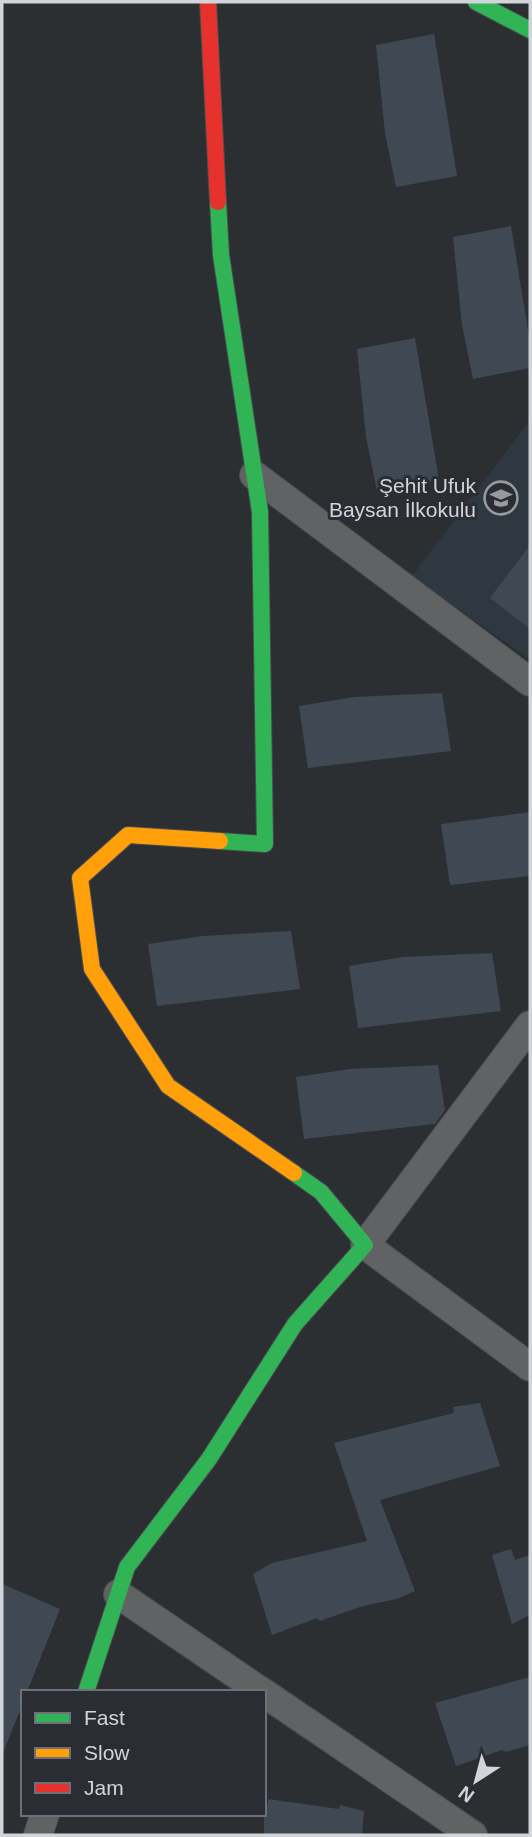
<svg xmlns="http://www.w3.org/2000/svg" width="532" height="1837" viewBox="0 0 532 1837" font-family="Helvetica,sans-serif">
	<rect width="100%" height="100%" fill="#2c2f32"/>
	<path fill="#2f3741" d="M 530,420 L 530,660 L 412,576 Z"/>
	<path fill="#404854" d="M 434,34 L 457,176 L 396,187 L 385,133 L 376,45 Z
		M 511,226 L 530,342 L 530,368 L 473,379 L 462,325 L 453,237 Z
		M 415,338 L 439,480 L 377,491 L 366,437 L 357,349 Z
		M 530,545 L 530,629 L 490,598 Z
		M 442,693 L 451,751 L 308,768 L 299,706 L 354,697 Z
		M 530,812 L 530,876 L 450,885 L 441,824 Z
		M 291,931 L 300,989 L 157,1006 L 148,944 L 203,936 Z
		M 492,953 L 501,1011 L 358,1028 L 349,966 L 403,957 Z
		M 438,1065 L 445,1110 L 435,1124 L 304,1139 L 296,1077 L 350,1069 Z
		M 480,1403 L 500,1466 L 380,1500 L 415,1591 L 397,1599 L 363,1606 L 320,1621 L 317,1618 L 272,1635 L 253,1574 L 272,1563 L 367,1541 L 334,1443 L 454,1413 L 453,1407 Z
		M 511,1549 L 515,1560 L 530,1555 L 530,1615 L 512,1624 L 492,1555 Z
		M 2,1584 L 60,1609 L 27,1692 L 23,1692 L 23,1703 L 3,1753 Z
		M 530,1677 L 530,1745 L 506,1752 L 502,1750 L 456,1766 L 435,1703 Z
		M 268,1799 L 339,1809 L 340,1805 L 364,1811 L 362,1835 L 264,1835 L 264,1804 L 268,1804 Z"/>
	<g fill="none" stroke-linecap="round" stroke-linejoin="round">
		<defs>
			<path id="street" d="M 254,475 L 530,682
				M 530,1025 L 365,1245 L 530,1367
				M 118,1594 L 262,1692
				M 264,1693 L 473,1835
				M 38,1835 L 45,1814"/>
			<path id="fast" d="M 476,2 L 530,30
				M 218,202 L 221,255 L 260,512 L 265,844 L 220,841
				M 86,1692 L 127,1567 L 209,1459 L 295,1324 L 365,1245 L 321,1192 L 294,1173"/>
			<path id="slow" d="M 220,841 L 128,835 L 80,878 L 92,969 L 168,1086 L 294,1173"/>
			<path id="jam" d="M 208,2 L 218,202"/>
		</defs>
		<use href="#street" stroke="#4a4d4f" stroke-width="30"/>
		<use href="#fast" stroke="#4a4d4f" stroke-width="18"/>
		<use href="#slow" stroke="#4a4d4f" stroke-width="18"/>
		<use href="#jam" stroke="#4a4d4f" stroke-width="18"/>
		<use href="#street" stroke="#606264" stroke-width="28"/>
		<use href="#fast" stroke="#30b455" stroke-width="16"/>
		<use href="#slow" stroke="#ff9f0a" stroke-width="16"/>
		<use href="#jam" stroke="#e5322d" stroke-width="16"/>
	</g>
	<defs>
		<symbol id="school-ring" viewBox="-11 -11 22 22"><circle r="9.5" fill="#2a2e34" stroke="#979a9e" stroke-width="1.5"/><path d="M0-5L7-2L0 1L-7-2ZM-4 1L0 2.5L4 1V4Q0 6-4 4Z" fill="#979a9e"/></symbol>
	</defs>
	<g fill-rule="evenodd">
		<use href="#school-ring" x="482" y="479" width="38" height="38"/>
	</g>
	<g text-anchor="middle" stroke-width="6" stroke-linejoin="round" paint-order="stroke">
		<g font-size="21" fill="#d1d4d8" stroke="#2a2e34" text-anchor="end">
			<text x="476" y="493">Şehit Ufuk<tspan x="476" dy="24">Baysan İlkokulu</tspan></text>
		</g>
	</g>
	<rect width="532" height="1837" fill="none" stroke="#d1d4d8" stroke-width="7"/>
	<rect x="21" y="1690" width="245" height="126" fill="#2a2e34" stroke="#6d7076" stroke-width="2"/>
	<rect x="35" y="1713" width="35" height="10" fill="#30b455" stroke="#6d7076" stroke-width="2"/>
	<text x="84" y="1725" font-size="21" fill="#d1d4d8">Fast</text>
	<rect x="35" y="1748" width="35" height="10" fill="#ff9f0a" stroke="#6d7076" stroke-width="2"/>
	<text x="84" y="1760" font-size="21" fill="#d1d4d8">Slow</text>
	<rect x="35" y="1783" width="35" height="10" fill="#e5322d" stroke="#6d7076" stroke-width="2"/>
	<text x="84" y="1795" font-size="21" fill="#d1d4d8">Jam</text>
	<g transform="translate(476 1781) rotate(216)" stroke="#2a2e34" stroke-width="5" paint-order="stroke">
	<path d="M0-5L12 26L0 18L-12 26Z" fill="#d1d4d8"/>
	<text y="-10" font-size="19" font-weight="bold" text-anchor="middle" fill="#d1d4d8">N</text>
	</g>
</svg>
